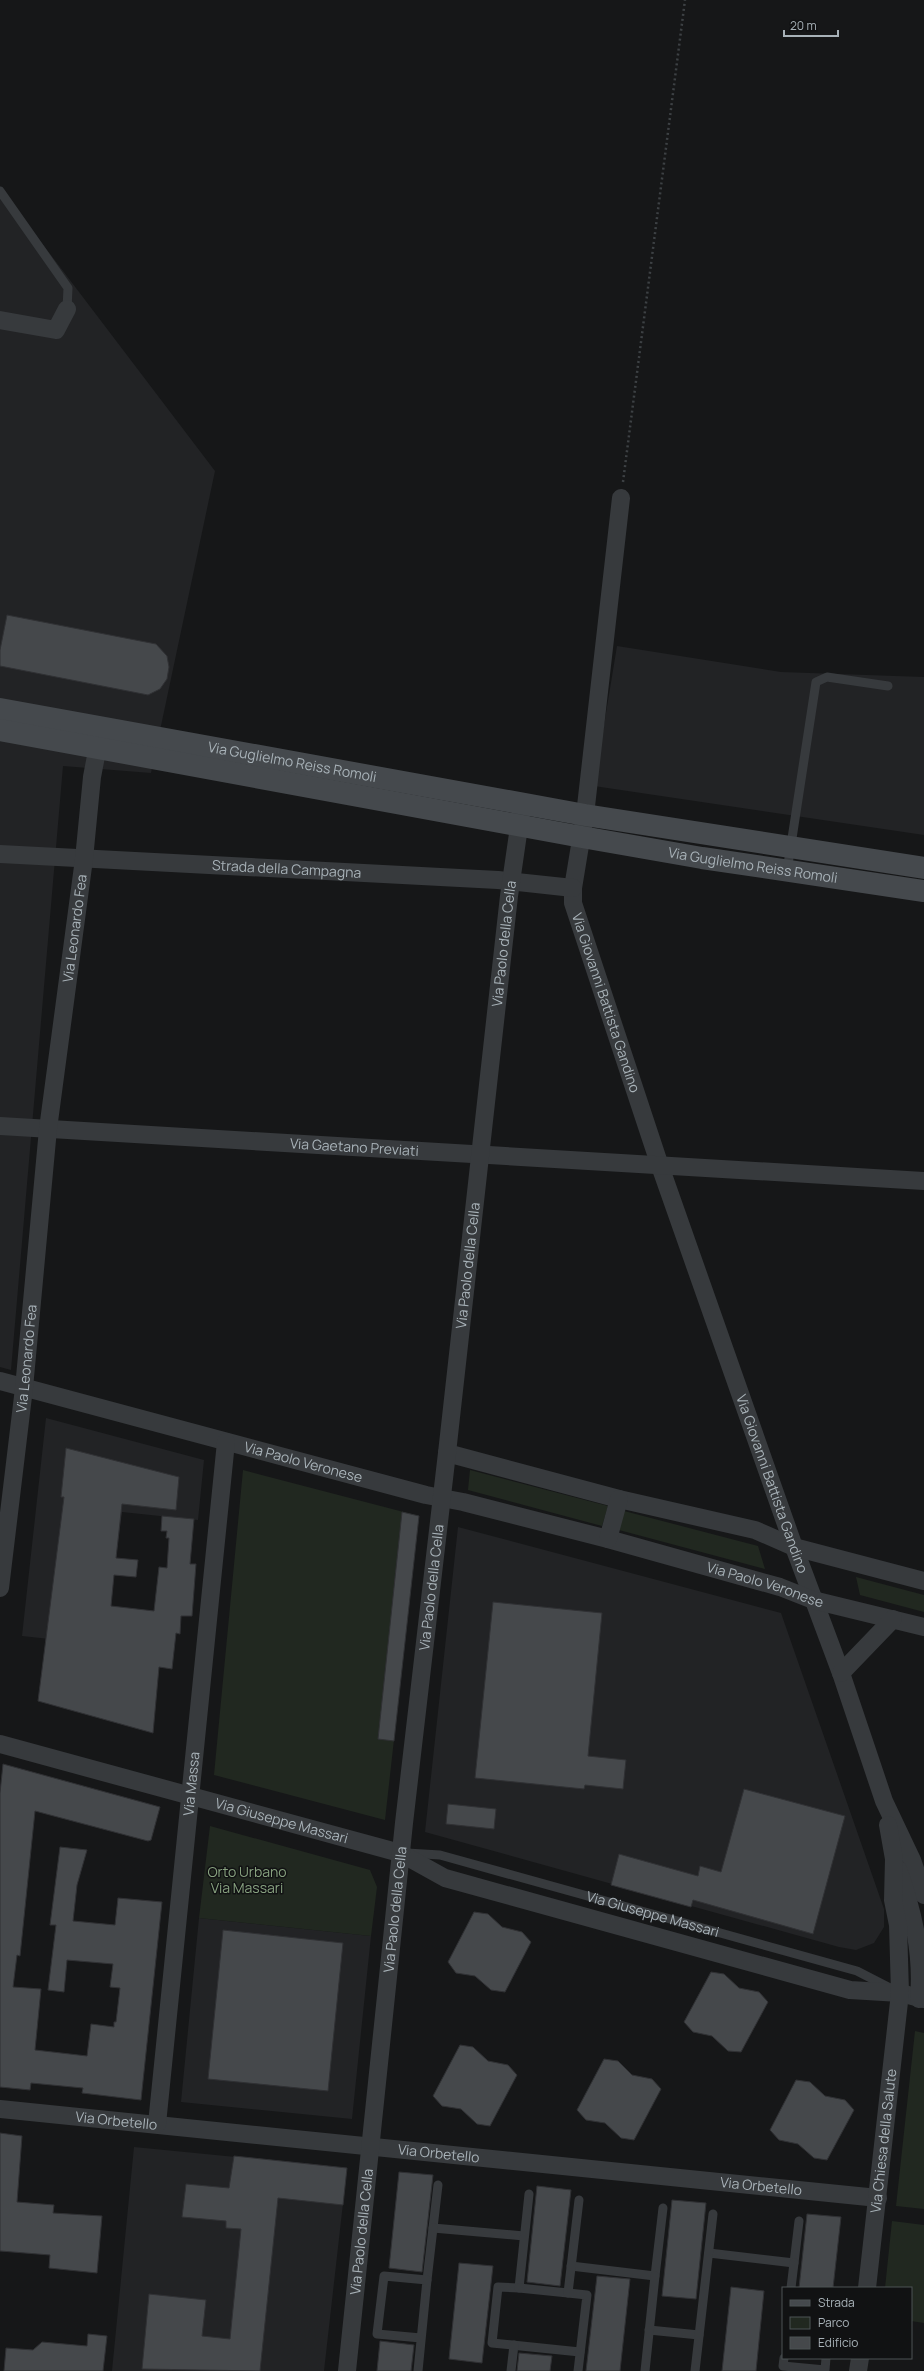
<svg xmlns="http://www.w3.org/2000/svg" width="924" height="2371" viewBox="0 0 924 2371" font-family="Manrope,sans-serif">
	<rect width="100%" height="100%" fill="#161718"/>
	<path fill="#222325" d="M 0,188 L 215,471 L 151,773 L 63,766 L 11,1370 L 0,1367 Z
		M 617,646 L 781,672 L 924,677 L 924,835 L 594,786 Z
		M 46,1418 L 204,1460 L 198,1520 L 122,1512 L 105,1645 L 22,1636 Z
		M 458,1527 L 781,1613 L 884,1909 L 884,1927 L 874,1943 L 856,1950 L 839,1947 L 425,1832 Z
		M 199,1918 L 371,1936 L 352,2119 L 181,2102 Z
		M 134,2147 L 347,2168 L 324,2371 L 112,2371 Z"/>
	<path fill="#212820" d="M 243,1470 L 419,1516 L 385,1820 L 214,1775 Z
		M 470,1470 L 608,1506 L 602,1526 L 468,1490 Z
		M 624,1511 L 758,1546 L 765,1569 L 619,1530 Z
		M 856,1577 L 924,1595 L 924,1612 L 860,1595 Z
		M 210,1826 L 370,1870 L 377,1887 L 371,1936 L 199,1918 Z
		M 915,2031 L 924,2033 L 924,2209 L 896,2206 Z
		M 892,2221 L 924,2225 L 924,2323 L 911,2321 L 911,2288 L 885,2288 Z"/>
	<path fill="#45484b" stroke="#303134" d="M 7,615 L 156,644 L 167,656 L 169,667 L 167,679 L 160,689 L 148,695 L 0,666 L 0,650 Z
		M 66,1448 L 179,1477 L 176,1510 L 122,1504 L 116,1558 L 138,1560 L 136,1577 L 114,1575 L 111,1606 L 154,1611 L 159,1567 L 167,1568 L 169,1538 L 166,1538 L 167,1531 L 161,1531 L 162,1516 L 194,1519 L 190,1564 L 196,1564 L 192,1616 L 181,1616 L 180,1634 L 176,1633 L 172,1669 L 159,1667 L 153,1733 L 38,1701 L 64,1497 L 61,1497 Z
		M 402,1512 L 419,1516 L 394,1741 L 378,1739 Z
		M 493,1602 L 602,1613 L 588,1756 L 626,1760 L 623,1789 L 585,1785 L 584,1789 L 475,1778 Z
		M 3,1764 L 160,1807 L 151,1840 L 148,1841 L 35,1811 L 20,1956 L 17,1955 L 13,1987 L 41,1989 L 35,2050 L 87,2056 L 91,2024 L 114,2027 L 114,2022 L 116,2022 L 120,1988 L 110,1987 L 113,1964 L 67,1960 L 64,1992 L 48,1990 L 56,1925 L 50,1925 L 60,1847 L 87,1850 L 77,1885 L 73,1921 L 115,1925 L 118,1898 L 162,1902 L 141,2100 L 82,2093 L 83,2088 L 31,2083 L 30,2090 L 0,2087 L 0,1793 Z
		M 744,1789 L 845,1816 L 813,1934 L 693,1900 L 691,1907 L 611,1885 L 619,1854 L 698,1876 L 700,1866 L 721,1872 Z
		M 448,1804 L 496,1809 L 494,1829 L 446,1824 Z
		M 474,1912 L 488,1914 L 502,1927 L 522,1932 L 531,1942 L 505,1992 L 491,1990 L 475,1976 L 456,1973 L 448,1962 Z
		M 223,1930 L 343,1943 L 328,2091 L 208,2079 Z
		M 711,1972 L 724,1974 L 739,1988 L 759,1992 L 768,2002 L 741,2052 L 728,2051 L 712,2036 L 693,2032 L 684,2022 Z
		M 460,2045 L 473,2047 L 488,2061 L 508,2065 L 517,2075 L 490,2126 L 477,2124 L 461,2109 L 442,2106 L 433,2096 Z
		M 604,2059 L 618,2061 L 632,2075 L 652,2079 L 661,2089 L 634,2140 L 621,2138 L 605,2123 L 586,2120 L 577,2110 Z
		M 796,2080 L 810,2082 L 825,2096 L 845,2100 L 854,2110 L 827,2160 L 814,2158 L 798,2144 L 779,2140 L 770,2130 Z
		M 0,2133 L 22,2136 L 17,2202 L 54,2205 L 53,2213 L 102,2216 L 97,2273 L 49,2268 L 50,2255 L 0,2251 Z
		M 234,2156 L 347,2168 L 343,2205 L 278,2198 L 260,2371 L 142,2369 L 149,2294 L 206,2300 L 202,2336 L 230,2339 L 241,2229 L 226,2228 L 226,2221 L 182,2217 L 186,2184 L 229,2188 Z
		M 399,2172 L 433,2175 L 422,2272 L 389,2268 Z
		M 537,2186 L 571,2190 L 560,2286 L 527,2282 Z
		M 672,2200 L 706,2203 L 696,2299 L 662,2296 Z
		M 807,2214 L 841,2217 L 833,2288 L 799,2288 Z
		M 459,2263 L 493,2266 L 482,2363 L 449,2359 Z
		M 597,2276 L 630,2279 L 620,2371 L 586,2371 Z
		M 731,2287 L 764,2291 L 756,2371 L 722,2371 Z
		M 88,2334 L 107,2336 L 103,2371 L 4,2371 L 6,2348 L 33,2350 L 42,2342 L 87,2346 Z
		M 380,2341 L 414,2345 L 411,2371 L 377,2371 Z
		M 519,2353 L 552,2356 L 550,2371 L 517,2371 Z"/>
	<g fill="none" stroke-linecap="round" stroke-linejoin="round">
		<path stroke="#3d4144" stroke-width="2.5" stroke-dasharray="2 3" stroke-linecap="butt" d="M 623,482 L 685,0"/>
		<g stroke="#373a3d" stroke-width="9">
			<path d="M 0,191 L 68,288 L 67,309"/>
			<path d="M 787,871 L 816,682 L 827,677 L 888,686"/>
			<path id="s1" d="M 407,1853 L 440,1855 L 857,1971 L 890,1988"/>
			<path d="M 438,2185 L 433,2228 L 524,2236"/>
			<path d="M 529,2194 L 519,2288 L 498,2287 L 492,2343 L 580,2352"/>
			<path d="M 709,2253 L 794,2263 L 799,2221"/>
			<path d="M 571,2266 L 655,2276 L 663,2208"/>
			<path d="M 427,2280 L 433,2228"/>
			<path d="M 519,2288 L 568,2293"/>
			<path d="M 791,2288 L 794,2263"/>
			<path d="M 649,2330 L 699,2335"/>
			<path d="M 784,2358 L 783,2366 L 825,2370 L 826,2358"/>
			<path d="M 418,2371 L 427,2280 L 384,2276 L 377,2334 L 421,2338"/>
			<path d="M 511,2371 L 514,2345"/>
			<path d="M 578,2371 L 587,2295 L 568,2293 L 579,2200"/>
			<path d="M 645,2371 L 655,2276"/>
			<path d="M 695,2371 L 713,2214"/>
		</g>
		<g stroke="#373a3d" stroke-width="18">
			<path d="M 0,320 L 56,330 L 67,309"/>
			<path id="s2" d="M 621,498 L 585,815 L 573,888 L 573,903 L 660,1166 L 794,1547 L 841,1673 L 884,1801 L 912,1860 L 924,1895"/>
			<path id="s3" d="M 0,854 L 498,880 L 573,888"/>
			<path id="s4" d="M 0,1126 L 924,1181"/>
			<path id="s5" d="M 0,1381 L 426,1495 L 463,1502 L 608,1539 L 780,1587 L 813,1600 L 924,1627"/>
			<path d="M 447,1453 L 619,1499 L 755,1530 L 794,1547 L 924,1581"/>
			<path d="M 608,1539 L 619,1499"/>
			<path id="s6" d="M 0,1588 L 24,1388 L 48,1129 L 84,859 L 92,777 L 100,735"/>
			<path d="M 841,1673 L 893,1619"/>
			<path id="s7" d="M 0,1744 L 400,1853 L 445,1878 L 850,1990 L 900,1993 L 924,1999"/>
			<path d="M 898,1869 C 913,1912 923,1953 919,1999"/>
			<path id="s8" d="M 0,2109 L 878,2198"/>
			<path id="s9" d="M 157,2124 L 226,1442"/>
			<path id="s10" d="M 867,2288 L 900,1993 L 898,1925 L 893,1900 L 894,1859 L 888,1825"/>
			<path id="s11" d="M 347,2371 L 404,1823 L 447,1453 L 509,896 L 521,813"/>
			<path d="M 858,2371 L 860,2358"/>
		</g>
		<g stroke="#45494d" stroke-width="22">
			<path id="s12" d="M 0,709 L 585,815 L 924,868"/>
			<path id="s13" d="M 0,730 L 582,837 L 702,858 L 924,891"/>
		</g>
	</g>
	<g text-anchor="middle" stroke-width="3" stroke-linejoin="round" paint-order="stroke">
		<g font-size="14" fill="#a8b2b8" stroke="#111213">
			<text dy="5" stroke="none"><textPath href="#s12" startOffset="297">Via Guglielmo Reiss Romoli</textPath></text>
			<text dy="5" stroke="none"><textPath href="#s13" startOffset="765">Via Guglielmo Reiss Romoli</textPath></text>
			<text dy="5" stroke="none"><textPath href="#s3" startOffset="287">Strada della Campagna</textPath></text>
			<text dy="5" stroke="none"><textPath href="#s6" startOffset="664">Via Leonardo Fea</textPath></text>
			<text dy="5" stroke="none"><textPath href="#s11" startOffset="1436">Via Paolo della Cella</textPath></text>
			<text dy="5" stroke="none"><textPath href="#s2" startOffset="513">Via Giovanni Battista Gandino</textPath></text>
			<text dy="5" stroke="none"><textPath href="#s4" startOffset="355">Via Gaetano Previati</textPath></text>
			<text dy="5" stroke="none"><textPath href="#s11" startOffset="1112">Via Paolo della Cella</textPath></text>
			<text dy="5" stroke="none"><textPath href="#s6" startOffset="231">Via Leonardo Fea</textPath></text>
			<text dy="5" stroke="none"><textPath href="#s5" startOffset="314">Via Paolo Veronese</textPath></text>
			<text dy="5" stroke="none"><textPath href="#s2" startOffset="1022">Via Giovanni Battista Gandino</textPath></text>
			<text dy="5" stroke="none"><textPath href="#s5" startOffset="792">Via Paolo Veronese</textPath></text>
			<text dy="5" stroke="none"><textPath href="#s11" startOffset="788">Via Paolo della Cella</textPath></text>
			<text dy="5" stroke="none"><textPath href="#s9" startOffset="342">Via Massa</textPath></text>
			<text dy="5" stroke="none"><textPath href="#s7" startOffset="292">Via Giuseppe Massari</textPath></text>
			<text dy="5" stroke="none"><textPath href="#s11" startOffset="464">Via Paolo della Cella</textPath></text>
			<text dy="5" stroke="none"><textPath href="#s1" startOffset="254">Via Giuseppe Massari</textPath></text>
			<text dy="5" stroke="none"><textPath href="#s8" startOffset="117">Via Orbetello</textPath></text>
			<text dy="5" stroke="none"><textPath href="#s10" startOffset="148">Via Chiesa della Salute</textPath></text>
			<text dy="5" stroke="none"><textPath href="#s8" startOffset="441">Via Orbetello</textPath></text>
			<text dy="5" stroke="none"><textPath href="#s8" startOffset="765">Via Orbetello</textPath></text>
			<text dy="5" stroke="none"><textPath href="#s11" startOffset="140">Via Paolo della Cella</textPath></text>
		</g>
		<g font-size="14" fill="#88a280" stroke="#111213">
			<text x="247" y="1877">Orto Urbano<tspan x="247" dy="16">Via Massari</tspan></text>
		</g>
	</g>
	<rect x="782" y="2287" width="130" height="72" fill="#111213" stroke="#4d5255"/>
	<rect x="790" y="2300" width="20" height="6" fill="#45494d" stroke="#4d5255"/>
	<text x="818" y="2307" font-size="12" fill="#a8b2b8">Strada</text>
	<rect x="790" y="2317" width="20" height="12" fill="#212820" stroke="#4d5255"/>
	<text x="818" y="2327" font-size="12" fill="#a8b2b8">Parco</text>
	<rect x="790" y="2337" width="20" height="12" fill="#45484b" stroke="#4d5255"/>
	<text x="818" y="2347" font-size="12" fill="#a8b2b8">Edificio</text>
	<path d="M784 30v6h54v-6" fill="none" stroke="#a8b2b8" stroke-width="2"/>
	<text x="790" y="30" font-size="12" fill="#a8b2b8" stroke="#111213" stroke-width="3" paint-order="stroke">20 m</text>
</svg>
